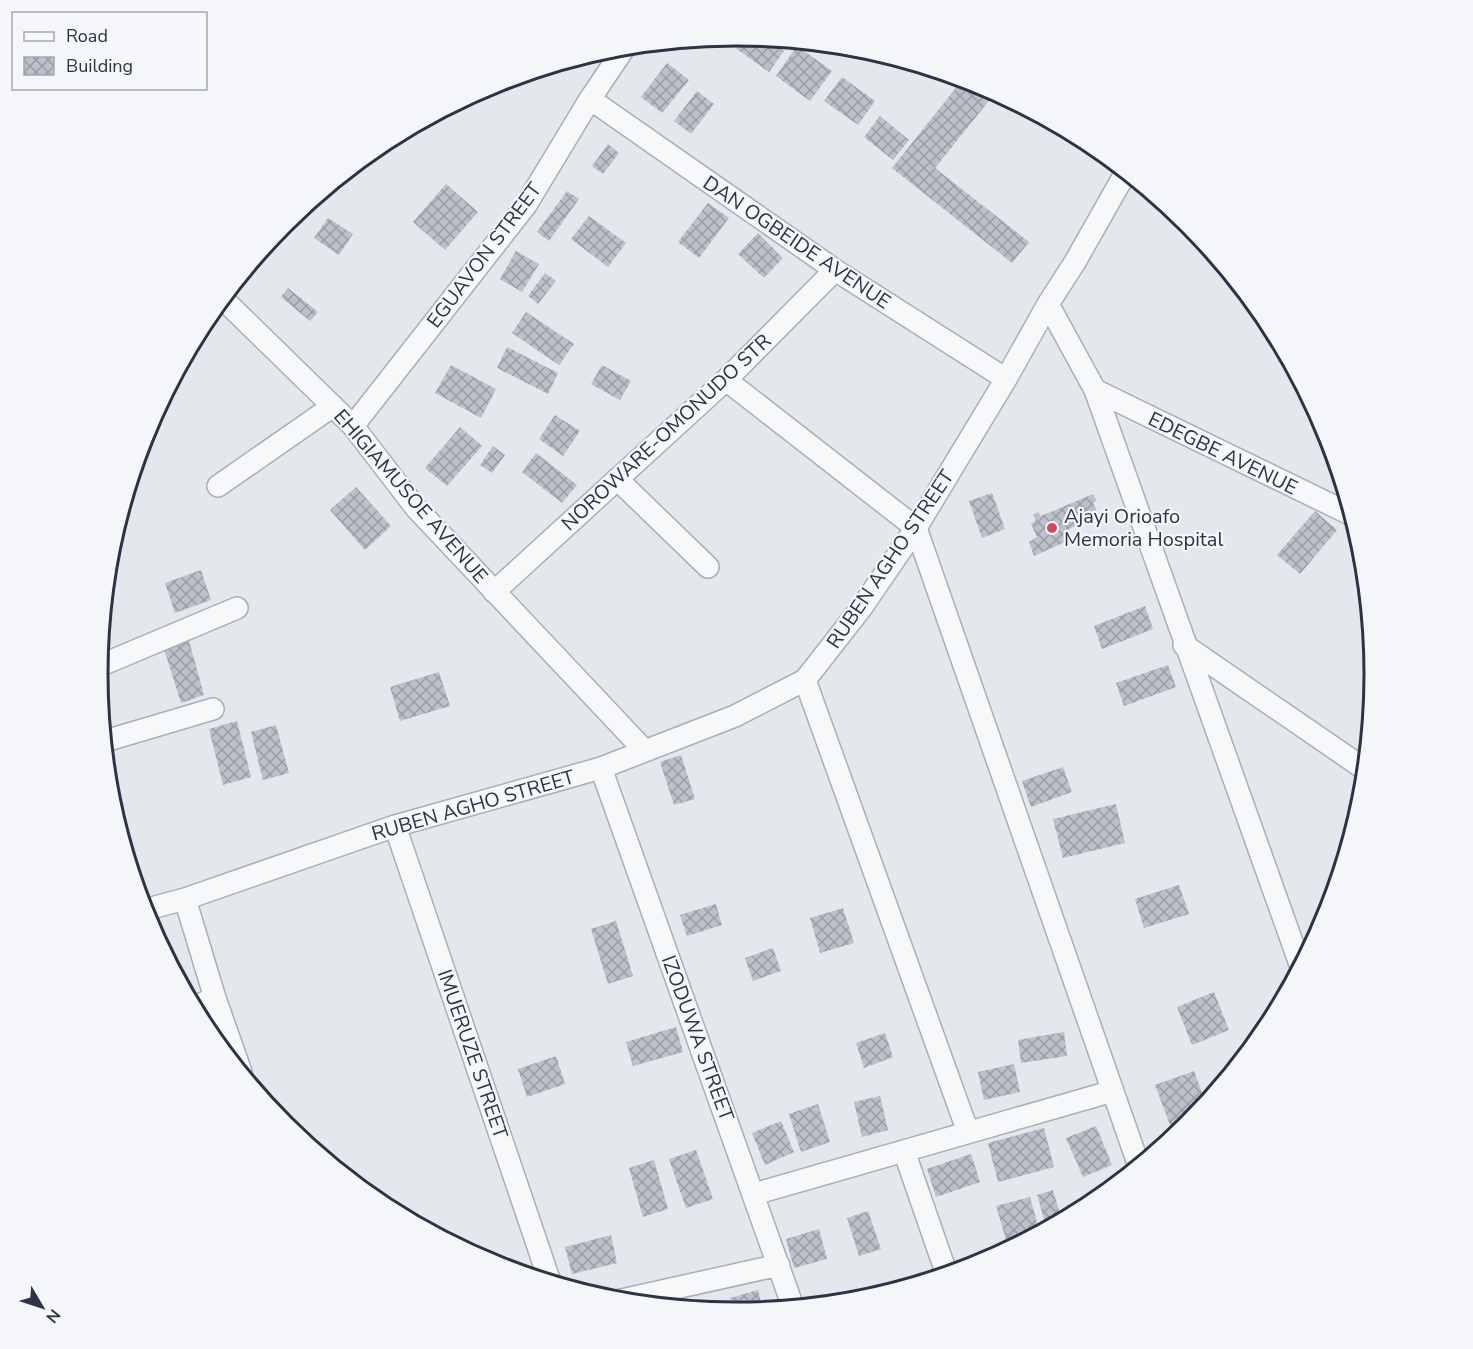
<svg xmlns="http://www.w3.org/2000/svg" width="1473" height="1349" viewBox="0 0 1473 1349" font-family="'Nunito Sans',sans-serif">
	<defs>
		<pattern id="building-cross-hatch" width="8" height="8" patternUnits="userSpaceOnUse" patternTransform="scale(1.5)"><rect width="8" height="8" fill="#bbc0ca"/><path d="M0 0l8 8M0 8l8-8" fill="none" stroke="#989da6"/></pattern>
	</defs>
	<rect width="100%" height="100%" fill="#e4e7ec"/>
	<path fill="url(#building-cross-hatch)" d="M 736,36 L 766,39 L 784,51 L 769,72 L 727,42 L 730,37 Z
		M 797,46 L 832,71 L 810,101 L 776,76 Z
		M 667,63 L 689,80 L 662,113 L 641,97 Z
		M 842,77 L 875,101 L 858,125 L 824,101 Z
		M 963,79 L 981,85 L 996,92 L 935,168 L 1029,242 L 1012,263 L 892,168 Z
		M 697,91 L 714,104 L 691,134 L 674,121 Z
		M 880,116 L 909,140 L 893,160 L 864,137 Z
		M 608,144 L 619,153 L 603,174 L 592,166 Z
		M 446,184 L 478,212 L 445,250 L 413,222 Z
		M 567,191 L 579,199 L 549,241 L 537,232 Z
		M 708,203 L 729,218 L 699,258 L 678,242 Z
		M 589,216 L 626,243 L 608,267 L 571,239 Z
		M 328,218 L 353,234 L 339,255 L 314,238 Z
		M 758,233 L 783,258 L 764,278 L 738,254 Z
		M 516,251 L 539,264 L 522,292 L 500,279 Z
		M 545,273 L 556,281 L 538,304 L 528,296 Z
		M 288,288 L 318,312 L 310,321 L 281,297 Z
		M 526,312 L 574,344 L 559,365 L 512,333 Z
		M 507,347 L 558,373 L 548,394 L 497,368 Z
		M 451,365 L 496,389 L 481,418 L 435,393 Z
		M 602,365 L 631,381 L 620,400 L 591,384 Z
		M 555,415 L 580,431 L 563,456 L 539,439 Z
		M 460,427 L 482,446 L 447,486 L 425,468 Z
		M 493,446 L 505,455 L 492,473 L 480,465 Z
		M 536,453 L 577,485 L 562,503 L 522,472 Z
		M 356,487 L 391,526 L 365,550 L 330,510 Z
		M 992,493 L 1005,529 L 982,538 L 969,501 Z
		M 1093,494 L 1096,500 L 1093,503 L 1098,514 L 1063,532 L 1067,541 L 1034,556 L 1029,542 L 1037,537 L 1031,524 L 1036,520 L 1033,515 L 1038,512 L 1041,516 Z
		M 1315,511 L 1337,530 L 1300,574 L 1277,555 Z
		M 201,570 L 211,600 L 175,613 L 165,583 Z
		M 1145,606 L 1153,629 L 1102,649 L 1094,626 Z
		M 188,637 L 204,695 L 181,703 L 163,646 Z
		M 1168,665 L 1176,687 L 1124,706 L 1116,683 Z
		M 439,672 L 450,706 L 400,721 L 390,687 Z
		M 237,721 L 251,777 L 223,785 L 209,729 Z
		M 276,725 L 289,773 L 263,780 L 251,732 Z
		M 681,755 L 695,799 L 674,805 L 660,762 Z
		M 1063,767 L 1072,792 L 1031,807 L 1022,781 Z
		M 1116,804 L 1125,843 L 1063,858 L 1053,819 Z
		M 1179,885 L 1189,914 L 1144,928 L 1135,899 Z
		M 716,904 L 722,925 L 687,936 L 680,915 Z
		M 843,908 L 854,943 L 820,953 L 810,918 Z
		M 616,921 L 633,976 L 608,984 L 591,929 Z
		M 773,948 L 781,971 L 753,981 L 745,958 Z
		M 1214,992 L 1229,1030 L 1192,1045 L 1177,1007 Z
		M 676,1027 L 683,1052 L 633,1066 L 626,1042 Z
		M 1064,1032 L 1067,1056 L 1021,1063 L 1018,1040 Z
		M 885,1033 L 893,1057 L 864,1068 L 856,1043 Z
		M 556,1056 L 565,1084 L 527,1097 L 518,1069 Z
		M 1014,1064 L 1020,1092 L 984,1100 L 978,1072 Z
		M 1194,1071 L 1206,1104 L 1197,1115 L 1170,1125 L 1155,1085 Z
		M 880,1096 L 888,1130 L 862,1137 L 854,1102 Z
		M 818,1104 L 830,1142 L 801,1152 L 789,1114 Z
		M 781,1121 L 794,1152 L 765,1165 L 752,1133 Z
		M 1096,1126 L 1112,1165 L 1083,1177 L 1066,1138 Z
		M 1044,1128 L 1054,1167 L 998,1182 L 988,1143 Z
		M 696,1150 L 713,1199 L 686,1208 L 669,1159 Z
		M 971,1154 L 980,1182 L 936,1197 L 927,1169 Z
		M 654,1160 L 668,1209 L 643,1217 L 629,1168 Z
		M 1053,1190 L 1062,1221 L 1047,1229 L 1037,1195 Z
		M 1030,1197 L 1040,1233 L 1009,1250 L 996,1206 Z
		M 868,1211 L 881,1249 L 859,1256 L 847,1218 Z
		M 819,1229 L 827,1259 L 794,1268 L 786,1239 Z
		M 611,1235 L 617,1263 L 572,1274 L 565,1247 Z
		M 758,1290 L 763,1310 L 734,1313 L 730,1298 Z"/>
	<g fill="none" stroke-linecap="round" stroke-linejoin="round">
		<defs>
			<path id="minor" d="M 590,99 L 835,270 L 1006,379
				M 223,299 L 353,426 L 416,508 L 644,750
				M 1048,304 L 1095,390 L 1301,967
				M 726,380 L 916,528 L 1139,1166
				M 1095,390 L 1352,515
				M 353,426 L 526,205 L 590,99 L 625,47
				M 617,479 L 708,567
				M 218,486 L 333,406
				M 494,592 L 726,380 L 835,270
				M 1184,645 L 1366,770
				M 99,666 L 237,608
				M 805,680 L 968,1132
				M 105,741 L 213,709
				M 601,768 L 793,1307
				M 395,826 L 550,1282
				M 185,899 L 215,998 L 241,1072
				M 144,910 L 185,899 L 395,826 L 601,768 L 735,716 L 805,680 L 862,607 L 916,528 L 1006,379 L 1048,304 L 1075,262 L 1126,172
				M 194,1007 L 215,998
				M 904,1151 L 947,1275
				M 754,1194 L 1113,1091
				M 617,1301 L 779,1265"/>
		</defs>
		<use href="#minor" stroke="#a9aeb7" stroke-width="24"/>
		<use href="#minor" stroke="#f7f8fa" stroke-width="21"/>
	</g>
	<circle fill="#d1495b" stroke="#f4f6f9" stroke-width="2" cx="1052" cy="528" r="6"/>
	<g text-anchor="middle" stroke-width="4.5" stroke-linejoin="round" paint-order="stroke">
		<g font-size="20" fill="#2b3445" stroke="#f4f6f9">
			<text transform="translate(797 242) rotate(34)" y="7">DAN OGBEIDE AVENUE</text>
			<text transform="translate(484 255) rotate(-53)" y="7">EGUAVON STREET</text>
			<text transform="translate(666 432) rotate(-43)" y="7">NOROWARE-OMONUDO STR</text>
			<text transform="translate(1223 453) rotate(26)" y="7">EDEGBE AVENUE</text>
			<text transform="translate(411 496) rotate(49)" y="7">EHIGIAMUSOE AVENUE</text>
			<text transform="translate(890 559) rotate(-56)" y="7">RUBEN AGHO STREET</text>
			<text transform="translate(473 805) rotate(-16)" y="7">RUBEN AGHO STREET</text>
			<text transform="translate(698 1038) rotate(70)" y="7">IZODUWA STREET</text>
			<text transform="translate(473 1054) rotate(71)" y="7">IMUERUZE STREET</text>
		</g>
		<g font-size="20" fill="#2b3445" stroke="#f4f6f9" text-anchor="start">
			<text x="1064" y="523">Ajayi Orioafo<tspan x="1064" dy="23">Memoria Hospital</tspan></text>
		</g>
	</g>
	<path d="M0 0H1473V1349H0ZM108 674a628 628 0 1 1 1256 0a628 628 0 1 1-1256 0Z" fill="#f4f6f9" fill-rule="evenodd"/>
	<path fill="none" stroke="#2b3445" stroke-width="3" d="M108 674a628 628 0 1 1 1256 0a628 628 0 1 1-1256 0Z"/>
	<rect x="12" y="12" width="195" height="78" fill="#f4f6f9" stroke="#a4a8b1" stroke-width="1.5"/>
	<rect x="24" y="32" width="30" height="9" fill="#f7f8fa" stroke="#a4a8b1" stroke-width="1.5"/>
	<text x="66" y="42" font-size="18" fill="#2b3445">Road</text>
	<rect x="24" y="57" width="30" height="18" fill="url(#building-cross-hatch)" stroke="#a4a8b1" stroke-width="1.5"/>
	<text x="66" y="72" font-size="18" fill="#2b3445">Building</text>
	<g transform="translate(42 1307) rotate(129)" stroke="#f4f6f9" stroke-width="4.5" paint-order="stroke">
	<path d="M0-4.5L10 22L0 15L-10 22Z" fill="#2b3445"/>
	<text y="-9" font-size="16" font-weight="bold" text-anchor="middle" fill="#2b3445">N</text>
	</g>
</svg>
